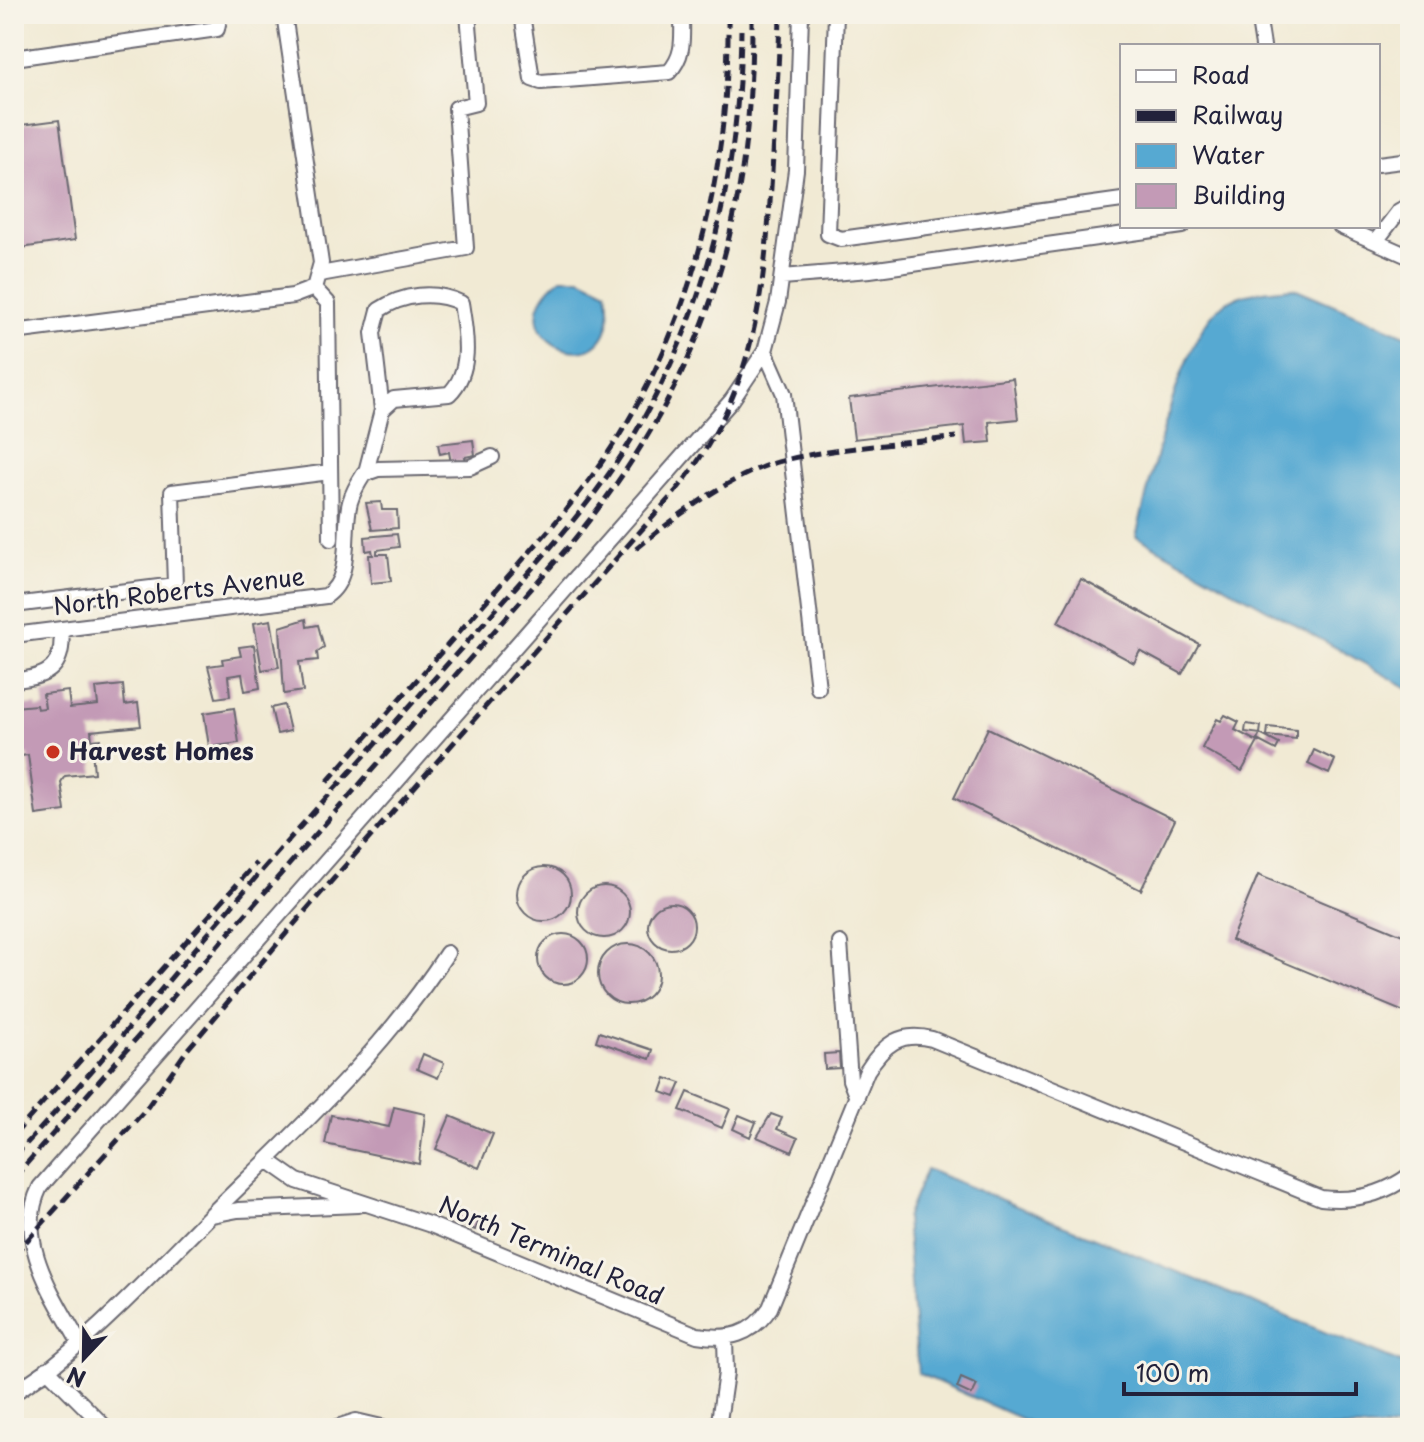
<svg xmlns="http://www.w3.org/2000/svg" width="1424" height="1442" viewBox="0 0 1424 1442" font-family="'Playpen Sans',sans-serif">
	<rect width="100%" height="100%" fill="#f7f3e8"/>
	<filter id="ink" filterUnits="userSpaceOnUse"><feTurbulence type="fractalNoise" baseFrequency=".0125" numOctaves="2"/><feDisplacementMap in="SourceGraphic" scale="16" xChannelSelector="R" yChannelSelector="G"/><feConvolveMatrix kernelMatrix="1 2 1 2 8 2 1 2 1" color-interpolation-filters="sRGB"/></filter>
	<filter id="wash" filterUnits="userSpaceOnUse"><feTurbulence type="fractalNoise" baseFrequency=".006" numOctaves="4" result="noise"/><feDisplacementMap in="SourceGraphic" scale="32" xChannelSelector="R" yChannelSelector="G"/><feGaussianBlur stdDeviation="1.8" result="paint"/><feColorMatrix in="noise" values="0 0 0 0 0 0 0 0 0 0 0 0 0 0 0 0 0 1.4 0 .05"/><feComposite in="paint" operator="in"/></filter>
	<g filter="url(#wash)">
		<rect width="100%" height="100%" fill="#f1ead4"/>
		<path fill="#56a9d2" stroke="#3c6686" stroke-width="2" d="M 561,278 L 581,278 L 607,291 C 629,398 482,341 561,278 Z
			M 1294,288 L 1410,337 L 1410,689 L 1136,536 C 1151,482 1179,338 1222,305 C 1241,291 1271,290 1294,288 Z
			M 926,1169 L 1410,1367 L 1410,1428 L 1042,1428 L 918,1373 L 906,1218 Z"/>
		<g id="blocks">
			<path fill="#c39ab6" d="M 59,120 L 75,240 L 14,249 L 14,126 Z
				M 1013,378 L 1018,419 L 989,422 L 991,442 L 966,444 L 964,426 L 854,439 L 849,398 Z
				M 473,440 L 475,455 L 465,457 L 466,461 L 451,463 L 449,452 L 440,454 L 438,444 Z
				M 381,502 L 382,510 L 397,510 L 398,528 L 372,530 L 366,503 Z
				M 397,534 L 399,547 L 377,550 L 377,554 L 388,554 L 391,581 L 371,583 L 369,555 L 373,555 L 372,550 L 366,551 L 365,537 Z
				M 1081,579 L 1199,644 L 1182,674 L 1140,651 L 1134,663 L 1058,622 Z
				M 306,619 L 307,627 L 318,625 L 324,647 L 317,652 L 318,660 L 299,662 L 303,691 L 284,694 L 280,627 Z
				M 271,620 L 279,667 L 262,670 L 254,623 Z
				M 254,645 L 260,688 L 245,691 L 242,674 L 228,676 L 230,696 L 216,698 L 208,666 L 223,664 L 222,659 L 241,656 L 239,647 Z
				M 123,685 L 125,705 L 138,703 L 141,726 L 91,731 L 92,740 L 100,739 L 101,748 L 92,749 L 94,773 L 65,776 L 61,782 L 65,811 L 36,815 L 28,755 L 14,757 L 14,707 L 36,705 L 37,709 L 45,708 L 43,694 L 68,691 L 70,708 L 98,705 L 96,688 Z
				M 284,705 L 290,731 L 277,734 L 271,708 Z
				M 234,708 L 239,743 L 209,747 L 204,713 Z
				M 1225,715 L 1239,722 L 1235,730 L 1258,742 L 1242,771 L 1202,748 L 1217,719 L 1221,721 Z
				M 1246,724 L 1261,726 L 1260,734 L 1245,732 Z
				M 1268,727 L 1296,730 L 1296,739 L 1267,736 Z
				M 988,728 L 1175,820 L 1141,890 L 954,798 Z
				M 1260,734 L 1279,744 L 1276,750 L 1257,740 Z
				M 1314,750 L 1335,760 L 1329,774 L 1308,764 Z
				M517 894a27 27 0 1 1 54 0a27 27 0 1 1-54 0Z
				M 1258,875 L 1410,938 L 1410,997 L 1404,1012 L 1231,940 Z
				M578 912a26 26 0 1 1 52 0a26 26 0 1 1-52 0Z
				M648 926a23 23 0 1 1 46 0a23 23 0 1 1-46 0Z
				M538 959a25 25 0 1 1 50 0a25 25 0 1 1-50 0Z
				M598 974a30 30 0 1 1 60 0a30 30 0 1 1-60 0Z
				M 599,1032 L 653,1050 L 650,1059 L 596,1041 Z
				M 839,1053 L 840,1068 L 825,1069 L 824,1054 Z
				M 423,1054 L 444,1063 L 438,1078 L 417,1069 Z
				M 666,1078 L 681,1083 L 675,1097 L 661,1092 Z
				M 688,1092 L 730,1109 L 722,1128 L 680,1110 Z
				M 394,1107 L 425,1114 L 419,1164 L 325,1144 L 331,1115 L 389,1127 Z
				M 771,1114 L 782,1118 L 777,1129 L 798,1138 L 792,1152 L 757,1137 Z
				M 739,1115 L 756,1122 L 750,1137 L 733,1129 Z
				M 450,1116 L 493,1134 L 479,1168 L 436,1149 Z
				M 452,1207 L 480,1219 L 475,1230 L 447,1218 Z
				M 961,1378 L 977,1385 L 972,1395 L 957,1388 Z"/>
		</g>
	</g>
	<g filter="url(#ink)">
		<use href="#blocks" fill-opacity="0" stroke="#6a6871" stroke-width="2"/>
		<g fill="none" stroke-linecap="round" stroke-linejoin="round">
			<defs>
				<path id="minor" d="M 284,14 L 321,263 L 314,288 L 328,303 L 331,539
					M 522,14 L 532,79 L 541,82 L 669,72 C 685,55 682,37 682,14
					M 836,14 L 828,234 L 841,239 L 1122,200
					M 1258,14 L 1263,46
					M 14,58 L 217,29 L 220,14
					M 1378,164 L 1410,160
					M 1340,226 L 1410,257
					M 1376,241 L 1399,211 L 1410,205
					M 320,274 L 466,248 L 456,108 L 476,103 L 468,14
					M 782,277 L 870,270 L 1182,226
					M 14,332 L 293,296 L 314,288
					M 765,351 L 784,394 L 818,688
					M 366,472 L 382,410 L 394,399 L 449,394 C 473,371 466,334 461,303 C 435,290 403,294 379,310 L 373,333 L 382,410
					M 14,605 L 175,585 L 172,492 L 330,472
					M 14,635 L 326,596 C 354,578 342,531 350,502 C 353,492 358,483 364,474 L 378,469 L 470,467 L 492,457
					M 14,680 C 50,678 65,665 61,629
					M 840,943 L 850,1080 L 857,1098
					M 267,1160 L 297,1181 L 431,1225 L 697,1335 C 729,1340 751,1336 770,1308 L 867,1071 C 884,1044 900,1031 932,1039 L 1321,1198 C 1354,1202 1383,1195 1410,1175
					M 212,1215 L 238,1210 L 358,1205
					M 79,1342 C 53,1295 14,1240 40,1187 L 732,400 L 765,351 L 778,302 L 796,170 L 801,14
					M 47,1369 L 106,1428
					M 14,1393 C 27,1384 41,1375 54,1365 C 115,1316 169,1256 225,1201 C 304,1124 386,1047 447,953
					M 334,1428 L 356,1421 L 386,1428
					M 718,1428 L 726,1373 L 725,1340"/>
			</defs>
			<use href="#minor" stroke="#6a6871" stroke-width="18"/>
			<use href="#minor" stroke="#fff" stroke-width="14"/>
			<path stroke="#22223b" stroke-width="5" stroke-dasharray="12 6" stroke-linecap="butt" d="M 636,549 C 674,518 715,487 760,468 C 810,448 900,445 956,437
				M 327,782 C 383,718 439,655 495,591 C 533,548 574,504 606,456 C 694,325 730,169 728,14
				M 14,1135 L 256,863
				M 14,1157 C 123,1041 220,914 327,797 C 385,734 442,670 498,607 C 544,555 591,504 628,445 C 706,317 739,178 741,30
				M 14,1178 L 567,548 C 704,383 753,227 752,14
				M 14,1255 L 146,1109 L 187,1050 L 313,902 L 675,492 C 756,392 764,296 772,172 C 775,119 779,67 780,14"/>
		</g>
	</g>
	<circle fill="#c8321e" stroke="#f7f3e8" stroke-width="3" cx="53" cy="752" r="8"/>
	<g text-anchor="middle" stroke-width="6" stroke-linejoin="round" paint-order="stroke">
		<g font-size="24" fill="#22223b" stroke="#f7f3e8">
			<text transform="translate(179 592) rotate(-7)" y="8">North Roberts Avenue</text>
			<text transform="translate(551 1251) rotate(23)" y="8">North Terminal Road</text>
		</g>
		<g font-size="24" font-weight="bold" fill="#22223b" stroke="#f7f3e8" text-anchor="start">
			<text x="69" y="760">Harvest Homes</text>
		</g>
	</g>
	<rect width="1424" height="1442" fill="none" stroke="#f7f3e8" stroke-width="48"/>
	<rect x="1120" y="44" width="260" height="184" fill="#f7f3e8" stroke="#a29fa3" stroke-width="2"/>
	<rect x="1136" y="70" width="40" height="12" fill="#ffffff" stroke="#a29fa3" stroke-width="2"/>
	<text x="1192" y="84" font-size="24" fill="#22223b">Road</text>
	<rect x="1136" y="110" width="40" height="12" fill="#22223b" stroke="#a29fa3" stroke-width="2"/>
	<text x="1192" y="124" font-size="24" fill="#22223b">Railway</text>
	<rect x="1136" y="144" width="40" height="24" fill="#56a9d2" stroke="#a29fa3" stroke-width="2"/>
	<text x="1192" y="164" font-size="24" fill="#22223b">Water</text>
	<rect x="1136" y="184" width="40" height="24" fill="#c39ab6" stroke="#a29fa3" stroke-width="2"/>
	<text x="1192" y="204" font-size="24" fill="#22223b">Building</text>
	<g transform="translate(84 1358) rotate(202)" stroke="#f7f3e8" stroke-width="6" paint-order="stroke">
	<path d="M0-6L14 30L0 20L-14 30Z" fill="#22223b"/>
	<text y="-12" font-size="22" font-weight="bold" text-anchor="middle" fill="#22223b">N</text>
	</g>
	<path d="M1124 1382v12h232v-12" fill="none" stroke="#22223b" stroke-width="4"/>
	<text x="1136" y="1382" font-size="24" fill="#22223b" stroke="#f7f3e8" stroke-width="6" paint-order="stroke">100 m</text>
</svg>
